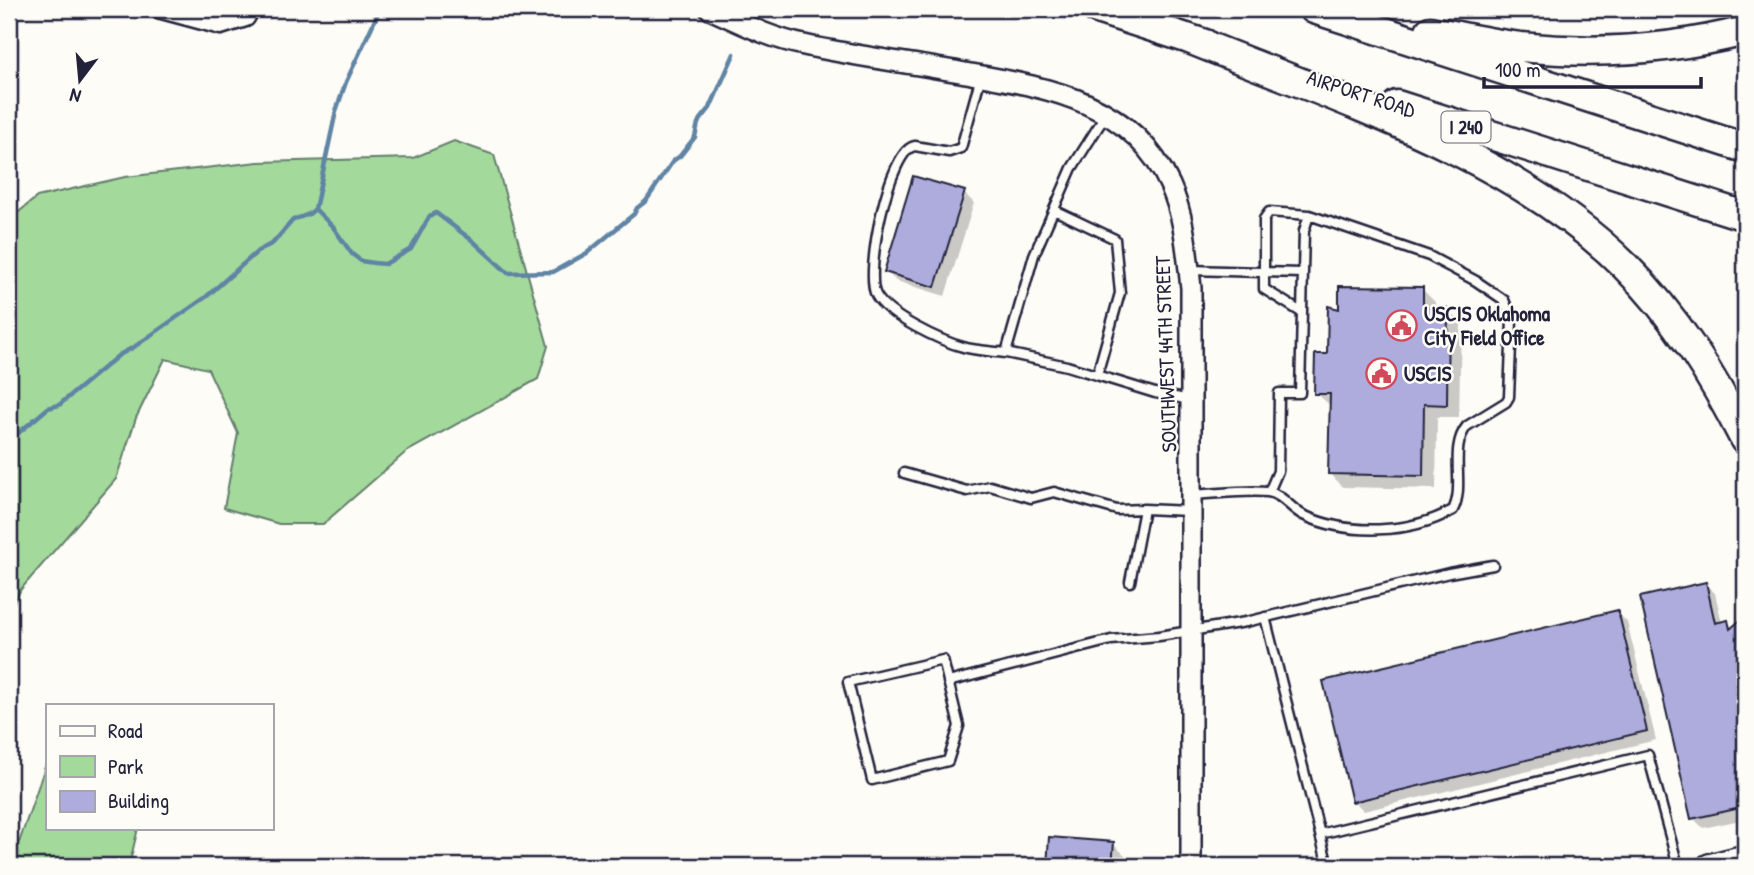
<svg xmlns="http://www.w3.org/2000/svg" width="1754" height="875" viewBox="0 0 1754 875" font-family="'Patrick Hand',sans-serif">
	<rect width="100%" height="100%" fill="#fdfcf7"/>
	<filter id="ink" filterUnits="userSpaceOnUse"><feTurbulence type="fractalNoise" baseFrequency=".0143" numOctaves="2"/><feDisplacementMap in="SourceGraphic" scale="14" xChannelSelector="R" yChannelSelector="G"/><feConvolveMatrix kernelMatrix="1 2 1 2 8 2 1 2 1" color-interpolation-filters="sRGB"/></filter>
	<g filter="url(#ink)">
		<path fill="#a4d99c" stroke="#637e6c" stroke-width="2" d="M 454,141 L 494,155 L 548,346 L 538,379 L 406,452 L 323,524 L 279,524 L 224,508 L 238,433 L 208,369 L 165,359 L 136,418 L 116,479 L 21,589 L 9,612 L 9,220 L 37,197 L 125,177 L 258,162 L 413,158 Z
			M 47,761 L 47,828 L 138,828 L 129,866 L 11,866 Z"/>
		<path fill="#0003" d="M 964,193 L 974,203 L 945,296 L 896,281 L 886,271 Z
			M 1422,289 L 1435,302 L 1435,309 L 1447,309 L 1461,323 L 1459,417 L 1437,417 L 1436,489 L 1343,487 L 1330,474 L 1331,406 L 1316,393 L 1329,356 L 1340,311 Z
			M 1705,584 L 1715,593 L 1722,623 L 1727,622 L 1733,628 L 1745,619 L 1745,819 L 1703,828 L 1693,818 Z
			M 1617,612 L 1627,622 L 1656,740 L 1364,811 L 1354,801 Z
			M 1051,839 L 1113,844 L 1127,857 L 1126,866 L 1048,866 Z"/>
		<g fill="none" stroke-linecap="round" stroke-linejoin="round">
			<path stroke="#6084a4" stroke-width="4.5" d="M 315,209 L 333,227 L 352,254 L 361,261 L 374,263 L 385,264 L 411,249 L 429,217 L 436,213 L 473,241 L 508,273 L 553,272 L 587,253 L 634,214 L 637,208 L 646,201 L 673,161 L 680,156 L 695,137 L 698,123 L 710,108 L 734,54
				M 9,441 L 48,408 L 59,405 L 119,355 L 134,347 L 206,297 L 258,251 L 273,243 L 293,220 L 309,214 L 315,209 L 336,111 L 346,82 L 380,9"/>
		</g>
		<path fill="#aeacdd" stroke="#22223b" stroke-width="2" d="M 913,176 L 965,191 L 935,287 L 884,272 Z
			M 1339,286 L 1423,287 L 1423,307 L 1448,308 L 1447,405 L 1424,404 L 1423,476 L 1328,474 L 1330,394 L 1314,394 L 1315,354 L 1327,354 L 1328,306 L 1339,309 Z
			M 1706,582 L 1715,623 L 1728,620 L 1730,629 L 1745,616 L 1745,807 L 1691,819 L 1640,597 Z
			M 1618,610 L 1647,731 L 1352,802 L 1323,681 Z
			M 1049,837 L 1114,842 L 1112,866 L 1047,866 Z"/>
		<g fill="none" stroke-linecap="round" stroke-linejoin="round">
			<defs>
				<path id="service" d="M 981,76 L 961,148 L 949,152 L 915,146 C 889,149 864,273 876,295 C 887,316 941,341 963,347 C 976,351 992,351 1006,353
					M 1105,116 L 1072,168 L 1034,255 L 1006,353 L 1067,366 L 1155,393 L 1190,400
					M 1054,210 L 1115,239 L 1120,293 L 1097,375
					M 1190,270 L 1302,273
					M 904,473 L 967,491 L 990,486 L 1031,498 L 1054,492 L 1117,510 L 1144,509
					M 1269,492 L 1278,471 L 1279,393 L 1300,393 L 1304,231 L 1309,215
					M 1192,495 C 1217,494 1243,490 1268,492 C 1282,494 1291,509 1303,515 C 1348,536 1410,534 1453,510 C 1466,485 1448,449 1467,426 L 1506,402 L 1509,397 L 1512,320 L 1504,300 L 1476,281 L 1429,256 L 1309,215 L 1269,212 L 1264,219 L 1264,289 L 1301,312
					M 1130,582 L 1144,509 L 1189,511
					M 1265,617 L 1328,866
					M 943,660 L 959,726 L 948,761 L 872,780 L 848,682 Z
					M 948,682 L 1111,640 L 1159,636 L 1246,622 L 1449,573 L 1493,565
					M 1320,834 L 1648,755 L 1678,866"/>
				<path id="minor" d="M 158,9 L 221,26 L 246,18 L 251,9"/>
				<path id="tertiary" d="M 710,9 C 741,23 770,38 804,45 C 855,56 908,63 960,72 C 1043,87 1130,98 1170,185 C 1185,218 1187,253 1191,288 L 1191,866"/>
				<path id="secondary" d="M 1709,866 L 1745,857"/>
				<path id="motorway" d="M 1097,9 L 1205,44
					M 1314,9 L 1745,148
					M 1430,31 C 1460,36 1490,43 1521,47 C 1597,55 1671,50 1745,31
					M 1187,38 C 1334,98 1511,153 1625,266 C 1676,316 1713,377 1745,440
					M 1397,105 L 1745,216"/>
			</defs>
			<use href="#service" stroke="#22223b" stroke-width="13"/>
			<use href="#minor" stroke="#22223b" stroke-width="21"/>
			<use href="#tertiary" stroke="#22223b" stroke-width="24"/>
			<use href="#secondary" stroke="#22223b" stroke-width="28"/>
			<use href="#motorway" stroke="#22223b" stroke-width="33"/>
			<use href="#service" stroke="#fdfcf7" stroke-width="8"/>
			<use href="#minor" stroke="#fdfcf7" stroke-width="16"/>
			<use href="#tertiary" stroke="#fdfcf7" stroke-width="19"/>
			<use href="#secondary" stroke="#fdfcf7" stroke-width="23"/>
			<use href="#motorway" stroke="#fdfcf7" stroke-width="28"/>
		</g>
	</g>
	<defs>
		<symbol id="civic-ring" viewBox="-11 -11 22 22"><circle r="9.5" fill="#fdfcf7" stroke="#d1495b" stroke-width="1.5"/><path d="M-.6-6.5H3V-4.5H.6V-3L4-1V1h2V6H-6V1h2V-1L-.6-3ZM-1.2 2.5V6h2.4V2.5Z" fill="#d1495b"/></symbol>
	</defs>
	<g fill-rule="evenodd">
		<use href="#civic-ring" x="1384" y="308" width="35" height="35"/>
		<use href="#civic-ring" x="1364" y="356" width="35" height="35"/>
	</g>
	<g text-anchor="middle" stroke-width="5" stroke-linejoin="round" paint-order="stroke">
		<rect fill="#fdfcf7" stroke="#646373" stroke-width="2" x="1441.5" y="111.5" width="49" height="31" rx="5"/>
		<g font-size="19" font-weight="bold" fill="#22223b">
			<text x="1466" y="134">I 240</text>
		</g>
		<g font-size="21" fill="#22223b" stroke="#fdfcf7">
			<text transform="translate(1361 94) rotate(18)" y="7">AIRPORT ROAD</text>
			<text transform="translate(1166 354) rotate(-92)" y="7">SOUTHWEST 44TH STREET</text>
		</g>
		<g font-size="21" font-weight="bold" fill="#22223b" stroke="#fdfcf7" text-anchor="start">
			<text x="1424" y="321">USCIS Oklahoma<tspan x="1424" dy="24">City Field Office</tspan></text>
			<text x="1404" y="381">USCIS</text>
		</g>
	</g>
	<rect width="1754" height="875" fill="none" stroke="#fdfcf7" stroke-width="35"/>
	<rect x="18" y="18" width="1719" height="840" fill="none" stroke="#22223b" stroke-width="2.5" filter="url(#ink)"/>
	<rect x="46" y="704" width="228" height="126" fill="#fdfcf7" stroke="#a5a5ac" stroke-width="2"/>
	<rect x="60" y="726" width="35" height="10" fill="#fdfcf7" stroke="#a5a5ac" stroke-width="2"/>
	<text x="108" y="738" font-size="21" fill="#22223b">Road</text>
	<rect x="60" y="756" width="35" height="21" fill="#a4d99c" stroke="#a5a5ac" stroke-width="2"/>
	<text x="108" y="774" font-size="21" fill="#22223b">Park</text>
	<rect x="60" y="791" width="35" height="21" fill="#aeacdd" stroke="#a5a5ac" stroke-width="2"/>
	<text x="108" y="808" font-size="21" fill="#22223b">Building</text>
	<g transform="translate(80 80) rotate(196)" stroke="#fdfcf7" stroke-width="5" paint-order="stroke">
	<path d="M0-5L12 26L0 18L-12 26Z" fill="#22223b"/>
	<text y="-10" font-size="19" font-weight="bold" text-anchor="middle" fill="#22223b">N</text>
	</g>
	<path d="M1484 77v10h217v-10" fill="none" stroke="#22223b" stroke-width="3.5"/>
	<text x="1495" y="77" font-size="21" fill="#22223b" stroke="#fdfcf7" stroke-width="5" paint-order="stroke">100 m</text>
</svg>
